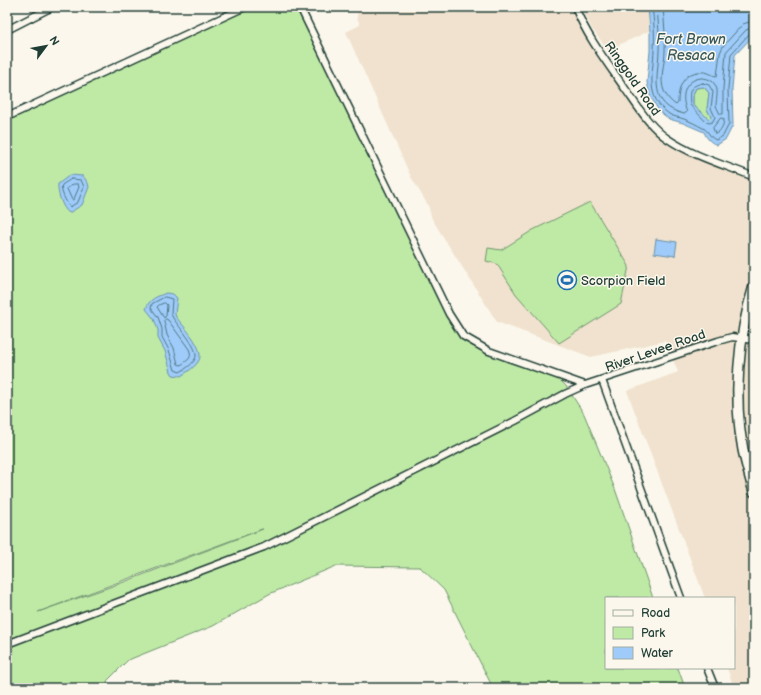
<svg xmlns="http://www.w3.org/2000/svg" width="761" height="695" viewBox="0 0 761 695" font-family="'Balsamiq Sans',sans-serif">
	<rect width="100%" height="100%" fill="#fbf7ec"/>
	<filter id="ink" filterUnits="userSpaceOnUse"><feTurbulence type="fractalNoise" baseFrequency=".025" numOctaves="2"/><feDisplacementMap in="SourceGraphic" scale="8" xChannelSelector="R" yChannelSelector="G"/><feConvolveMatrix kernelMatrix="1 2 1 2 8 2 1 2 1" color-interpolation-filters="sRGB"/></filter>
	<g filter="url(#ink)">
		<path fill="#f0e2ce" d="M 358,7 L 572,7 L 578,24 L 586,37 L 639,115 L 651,128 L 670,145 L 754,180 L 754,688 L 734,688 L 727,668 L 734,668 L 734,598 L 705,598 L 627,391 L 678,372 L 665,341 L 591,357 L 497,322 L 432,219 L 428,205 L 411,177 L 346,32 L 360,25 L 357,17 Z
			M 581,7 L 647,7 L 649,31 L 608,50 L 592,29 Z"/>
		<path fill="#bfeaa6" stroke="#6f946d" fill-rule="evenodd" d="M 246,7 L 300,7 L 463,340 L 507,362 L 558,378 L 566,386 L 584,414 L 615,489 L 653,598 L 606,598 L 606,668 L 678,668 L 685,688 L 493,688 L 444,590 L 420,567 L 336,566 L 269,594 L 213,626 L 128,660 L 107,681 L 110,688 L 7,688 L 7,121 ZM 263,529 L 124,582 L 38,612 L 262,529 Z
			M 704,87 L 709,93 L 707,109 L 711,117 L 709,120 L 693,105 L 693,94 L 696,88 Z
			M 590,202 L 629,266 L 621,304 L 559,343 L 516,294 L 497,264 L 486,261 L 488,248 L 501,250 L 533,230 Z"/>
		<path fill="#9ecbf9" stroke="#6b92aa" fill-rule="evenodd" d="M 648,7 L 754,7 L 752,14 L 754,33 L 752,37 L 735,55 L 732,89 L 733,125 L 726,139 L 717,145 C 710,142 707,139 704,132 L 683,123 L 669,119 L 659,111 L 650,96 L 647,82 L 650,51 L 650,32 ZM 704,87 L 709,93 L 707,109 L 711,117 L 709,119 L 693,105 L 693,94 L 696,88 Z
			M 70,175 L 83,176 L 88,183 L 89,187 L 82,205 L 69,213 C 62,208 57,192 58,184 Z
			M 656,239 L 677,242 L 675,256 L 654,253 Z
			M 166,293 L 173,294 L 177,298 L 175,314 L 176,317 C 184,327 207,350 198,362 C 194,368 187,372 181,376 L 173,375 L 171,372 L 165,351 L 158,338 L 158,330 L 154,319 L 146,309 C 149,299 156,297 166,293 Z"/>
		<g fill="none" stroke-linecap="round" stroke-linejoin="round">
			<path stroke="#527683" stroke-width="1" d="M 652,7 C 654,21 655,35 654,50 C 653,75 645,97 669,114 C 673,117 679,117 684,119 C 690,121 697,125 703,128 C 709,131 709,137 716,140 L 723,136 L 729,124 L 728,89 L 731,54 L 750,33 L 754,32
				M 657,7 C 658,22 660,36 659,51 C 658,78 648,105 684,114 L 687,112 C 680,97 684,80 701,78 C 705,78 710,79 713,82 C 720,90 716,97 716,106 C 717,109 719,111 720,114 L 723,114 L 723,89 L 726,52 L 746,30 L 754,27
				M 663,7 C 664,22 666,36 665,51 C 665,63 659,79 664,91 C 667,97 671,102 676,105 L 678,103 C 678,86 684,70 705,72 C 710,73 713,76 717,76 L 720,53 L 723,46 L 743,24 L 749,22 L 754,21
				M 703,83 L 709,85 L 713,92 L 711,108 L 715,117 L 713,121 L 710,123 L 706,122 L 690,105 C 689,92 688,86 703,83 Z
				M 721,118 L 724,119 C 724,124 721,132 715,134 L 713,128 Z
				M 71,179 L 81,180 L 84,187 L 78,202 L 70,207 C 67,204 59,189 62,185 C 64,183 69,181 71,179 Z
				M 74,184 L 78,184 L 79,187 L 74,199 L 72,200 L 67,189 Z
				M 165,297 L 172,299 L 171,314 L 173,318 C 178,326 201,350 195,359 C 192,365 185,369 180,372 L 175,370 L 169,350 L 162,337 L 162,329 L 158,317 L 151,308 L 152,304 Z
				M 165,303 L 167,305 L 166,316 L 164,318 L 157,307 L 159,305 Z
				M 166,319 L 168,320 L 189,349 C 193,358 188,360 181,365 L 178,364 L 174,348 L 167,335 L 164,321 Z"/>
			<defs>
				<path id="minor" d="M 300,7 L 449,314 L 463,336 L 489,351 L 585,385
					M 575,7 C 587,37 608,64 626,90 C 638,107 650,127 668,139 C 693,156 725,165 754,177
					M 7,30 L 52,7
					M 7,117 L 245,7
					M 602,380 L 681,598
					M 7,644 L 264,547 L 515,421 L 565,394 L 585,385 L 718,341 L 732,337 L 754,340
					M 707,668 L 715,688"/>
				<path id="secondary" d="M 754,286 C 738,336 733,399 743,450 C 746,464 750,478 754,492"/>
			</defs>
			<use href="#minor" stroke="#1f3d34" stroke-width="9"/>
			<use href="#secondary" stroke="#1f3d34" stroke-width="12"/>
			<use href="#minor" stroke="#fbf7ec" stroke-width="6"/>
			<use href="#secondary" stroke="#fbf7ec" stroke-width="9"/>
		</g>
	</g>
	<defs>
		<symbol id="stadium-ring" viewBox="-11 -11 22 22"><circle r="9.5" fill="#fbf7ec" stroke="#1f6fb2" stroke-width="1.5"/><path d="M0-5a6.5 5 0 1 0 0 10a6.5 5 0 1 0 0-10ZM-3.5-1.8h7v3.6h-7Z" fill="#1f6fb2"/></symbol>
	</defs>
	<g fill-rule="evenodd">
		<use href="#stadium-ring" x="556" y="269" width="22" height="22"/>
	</g>
	<g text-anchor="middle" stroke-width="3" stroke-linejoin="round" paint-order="stroke">
		<g font-size="13" fill="#1f3d34" stroke="#fbf7ec">
			<text transform="translate(633 78) rotate(55)" y="5">Ringgold Road</text>
			<text transform="translate(655 350) rotate(-19)" y="5">River Levee Road</text>
		</g>
		<g font-size="13" fill="#1f3d34" stroke="#fbf7ec" text-anchor="start">
			<text x="581" y="285">Scorpion Field</text>
		</g>
		<g font-size="14" font-style="italic" fill="#38595b" stroke="#fbf7ec">
			<text x="691" y="44">Fort Brown<tspan x="691" dy="16">Resaca</tspan></text>
		</g>
	</g>
	<rect width="761" height="695" fill="none" stroke="#fbf7ec" stroke-width="24"/>
	<rect x="12" y="12" width="737" height="671" fill="none" stroke="#1f3d34" stroke-width="1.5" filter="url(#ink)"/>
	<rect x="605" y="597" width="130" height="72" fill="#fbf7ec" stroke="#a3ada2"/>
	<rect x="613" y="610" width="20" height="6" fill="#fbf7ec" stroke="#a3ada2"/>
	<text x="641" y="617" font-size="12" fill="#1f3d34">Road</text>
	<rect x="613" y="627" width="20" height="12" fill="#bfeaa6" stroke="#a3ada2"/>
	<text x="641" y="637" font-size="12" fill="#1f3d34">Park</text>
	<rect x="613" y="647" width="20" height="12" fill="#9ecbf9" stroke="#a3ada2"/>
	<text x="641" y="657" font-size="12" fill="#1f3d34">Water</text>
	<g transform="translate(46 46) rotate(58)" stroke="#fbf7ec" stroke-width="3" paint-order="stroke">
	<path d="M0-3L7 15L0 10L-7 15Z" fill="#1f3d34"/>
	<text y="-6" font-size="11" font-weight="bold" text-anchor="middle" fill="#1f3d34">N</text>
	</g>
</svg>
